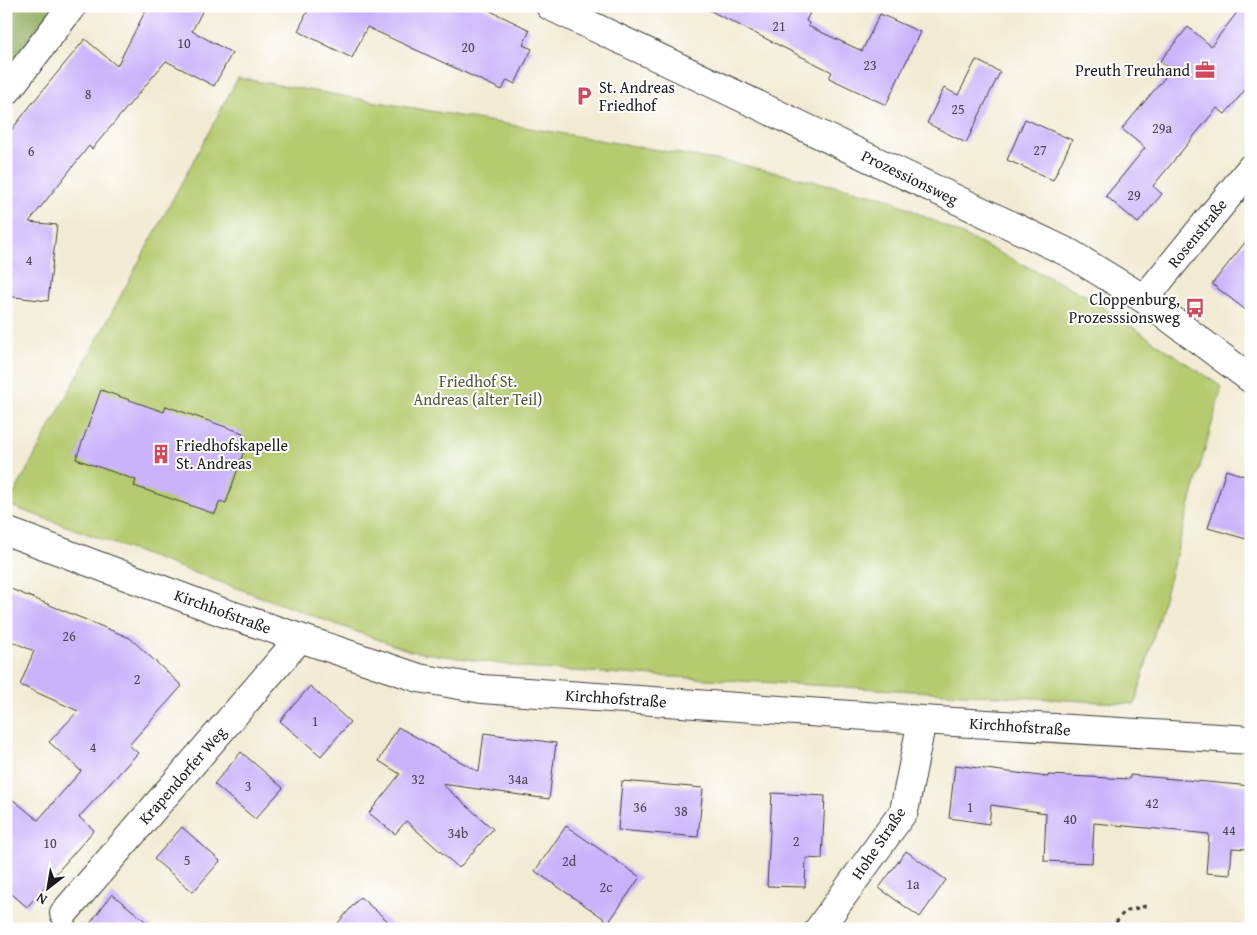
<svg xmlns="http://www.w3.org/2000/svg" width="1257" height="935" viewBox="0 0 1257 935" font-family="'Gentium Book Plus',serif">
	<rect width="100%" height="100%" fill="#fff"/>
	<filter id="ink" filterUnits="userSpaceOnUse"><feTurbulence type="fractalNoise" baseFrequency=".02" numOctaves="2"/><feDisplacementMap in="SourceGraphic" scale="10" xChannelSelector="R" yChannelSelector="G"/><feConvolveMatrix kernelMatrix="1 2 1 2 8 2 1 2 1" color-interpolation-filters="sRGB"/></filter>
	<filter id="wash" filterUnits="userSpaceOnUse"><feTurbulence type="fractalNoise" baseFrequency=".0096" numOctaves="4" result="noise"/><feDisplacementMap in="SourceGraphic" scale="20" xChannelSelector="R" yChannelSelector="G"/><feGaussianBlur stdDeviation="1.12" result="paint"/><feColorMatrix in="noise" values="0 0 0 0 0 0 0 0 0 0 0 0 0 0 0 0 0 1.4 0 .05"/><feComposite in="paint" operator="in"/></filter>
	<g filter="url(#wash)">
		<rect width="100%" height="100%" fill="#f2ebd4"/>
		<path fill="#b6cb6f" stroke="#697446" d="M 238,78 L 739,164 L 887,198 L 1085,295 L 1222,387 L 1135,704 L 536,669 L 410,651 L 8,505 Z"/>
		<path fill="#90af62" stroke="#56663f" d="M 6,6 L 58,6 L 6,71 Z"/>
		<g id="blocks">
			<path fill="#cab3fa" d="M 148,6 L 205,6 L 192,31 L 232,53 L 214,86 L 166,61 L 92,149 L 89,146 L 29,222 L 57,225 L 48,301 L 6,296 L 6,137 L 34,101 L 85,39 L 117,66 Z
				M 310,6 L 480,6 L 530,30 L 523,45 L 532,49 L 515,84 L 507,80 L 502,90 L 367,27 L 352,58 L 298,31 Z
				M 701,6 L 813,6 L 806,21 L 809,23 L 808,26 L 862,51 L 880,14 L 920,32 L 886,105 L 829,78 L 832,72 Z
				M 1242,6 L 1251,6 L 1251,83 L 1225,114 L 1217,108 L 1153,186 L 1162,194 L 1138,223 L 1106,196 L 1145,148 L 1122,129 L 1171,70 L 1160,61 L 1188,27 L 1211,46 Z
				M 976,60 L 1000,72 L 966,143 L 927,123 L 944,88 L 958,95 Z
				M 1025,119 L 1072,140 L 1053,180 L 1007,160 Z
				M 1251,235 L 1251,314 L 1212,284 Z
				M 101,390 L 164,412 L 166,406 L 243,433 L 239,446 L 245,448 L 226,503 L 220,501 L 215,514 L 134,486 L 136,480 L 76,459 Z
				M 1226,470 L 1251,478 L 1251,523 L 1246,539 L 1208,528 Z
				M 6,587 L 130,638 L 182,686 L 129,745 L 138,753 L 79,817 L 94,830 L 27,907 L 6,889 L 6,794 L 38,820 L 81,771 L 49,742 L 78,711 L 20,685 L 34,651 L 6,639 Z
				M 310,686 L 350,722 L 321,756 L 280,721 Z
				M 398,727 L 479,772 L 484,733 L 556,743 L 549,799 L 442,784 L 493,829 L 459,868 L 406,821 L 395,834 L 369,813 L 400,774 L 379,761 Z
				M 241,752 L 283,788 L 255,819 L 214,784 Z
				M 955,765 L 1048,777 L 1048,775 L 1130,779 L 1130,775 L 1251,786 L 1251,812 L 1248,849 L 1232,848 L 1230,875 L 1206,873 L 1209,834 L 1094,823 L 1092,863 L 1044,861 L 1046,813 L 991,805 L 989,824 L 949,818 Z
				M 622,781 L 703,788 L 698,837 L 618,830 Z
				M 772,793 L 825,796 L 822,859 L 806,858 L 805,887 L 767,886 Z
				M 566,826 L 640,877 L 609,922 L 535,871 Z
				M 182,827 L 220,861 L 193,892 L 154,859 Z
				M 906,851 L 946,880 L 920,917 L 879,888 Z
				M 112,894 L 155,929 L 86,929 Z
				M 360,897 L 397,929 L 333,929 Z"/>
		</g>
	</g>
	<g filter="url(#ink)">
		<use href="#blocks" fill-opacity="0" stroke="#3c3b38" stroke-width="1"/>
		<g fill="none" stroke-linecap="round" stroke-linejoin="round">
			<defs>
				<path id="street" d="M 550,6 L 1071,254 L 1144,299 L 1251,379
					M 6,92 L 72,6
					M 1144,299 L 1251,168
					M 6,531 L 222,612 L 300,638 L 419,678 L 482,689 L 922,720 L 1251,740
					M 64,913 L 300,638
					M 819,929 L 904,811 L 922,720"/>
			</defs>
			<use href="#street" stroke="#3c3b38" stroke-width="30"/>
			<path stroke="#3c3b38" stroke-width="3" stroke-dasharray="4 4" stroke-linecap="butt" d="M 1111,929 L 1124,912 L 1149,905"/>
			<use href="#street" stroke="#fff" stroke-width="28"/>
		</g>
	</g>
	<defs>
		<symbol id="office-bare" viewBox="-9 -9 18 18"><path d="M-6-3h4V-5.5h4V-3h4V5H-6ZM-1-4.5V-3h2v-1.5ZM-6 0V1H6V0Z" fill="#d1495b" stroke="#fff" stroke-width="2.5" paint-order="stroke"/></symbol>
		<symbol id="parking-bare" viewBox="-9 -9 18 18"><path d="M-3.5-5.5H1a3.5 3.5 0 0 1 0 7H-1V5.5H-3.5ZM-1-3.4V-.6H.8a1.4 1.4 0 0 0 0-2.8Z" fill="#d1495b" stroke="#fff" stroke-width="2.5" paint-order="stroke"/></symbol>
		<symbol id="bus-bare" viewBox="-9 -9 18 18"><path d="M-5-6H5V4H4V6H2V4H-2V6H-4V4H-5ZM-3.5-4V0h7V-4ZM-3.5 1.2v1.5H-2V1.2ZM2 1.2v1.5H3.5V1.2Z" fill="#d1495b" stroke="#fff" stroke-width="2.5" paint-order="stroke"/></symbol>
		<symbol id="building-bare" viewBox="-9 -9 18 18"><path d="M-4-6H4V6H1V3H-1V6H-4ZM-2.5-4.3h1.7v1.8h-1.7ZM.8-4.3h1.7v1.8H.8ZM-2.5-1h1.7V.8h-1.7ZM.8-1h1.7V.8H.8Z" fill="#d1495b" stroke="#fff" stroke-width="2.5" paint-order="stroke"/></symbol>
	</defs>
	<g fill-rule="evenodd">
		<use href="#office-bare" x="1191" y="56" width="28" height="28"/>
		<use href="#parking-bare" x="570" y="82" width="28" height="28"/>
		<use href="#bus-bare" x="1181" y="294" width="28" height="28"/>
		<use href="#building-bare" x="147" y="440" width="28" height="28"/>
	</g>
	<g text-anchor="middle" stroke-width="4" stroke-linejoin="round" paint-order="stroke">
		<g font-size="14" fill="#484254">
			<text x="779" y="31">21</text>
			<text x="184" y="48">10</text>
			<text x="468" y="52">20</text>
			<text x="870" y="70">23</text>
			<text x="88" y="99">8</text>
			<text x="958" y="114">25</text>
			<text x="1162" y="133">29a</text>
			<text x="1040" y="155">27</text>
			<text x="31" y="156">6</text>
			<text x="1134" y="200">29</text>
			<text x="29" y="265">4</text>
			<text x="69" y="641">26</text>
			<text x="137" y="684">2</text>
			<text x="315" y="726">1</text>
			<text x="93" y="752">4</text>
			<text x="418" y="784">32</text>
			<text x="518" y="784">34a</text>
			<text x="248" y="791">3</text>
			<text x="1152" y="808">42</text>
			<text x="640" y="812">36</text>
			<text x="970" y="812">1</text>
			<text x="681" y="816">38</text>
			<text x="1070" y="824">40</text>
			<text x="1229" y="835">44</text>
			<text x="458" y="838">34b</text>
			<text x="796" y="846">2</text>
			<text x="50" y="848">10</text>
			<text x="187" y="865">5</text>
			<text x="569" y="866">2d</text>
			<text x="913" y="889">1a</text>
			<text x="606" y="892">2c</text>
		</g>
		<g font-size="16" fill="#1c1c1c" stroke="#fff" text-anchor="end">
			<text x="1190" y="76">Preuth Treuhand</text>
			<text x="599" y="93" text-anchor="start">St. Andreas<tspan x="599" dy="18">Friedhof</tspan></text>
			<text x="1180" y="305">Cloppenburg,<tspan x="1180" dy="18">Prozesssionsweg</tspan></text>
			<text x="176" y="451" text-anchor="start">Friedhofskapelle<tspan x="176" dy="18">St. Andreas</tspan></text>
		</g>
		<g font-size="16" fill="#1c1c1c" stroke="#fff">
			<text transform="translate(910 177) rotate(26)" y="6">Prozessionsweg</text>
			<text transform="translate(1197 233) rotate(-51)" y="6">Rosenstraße</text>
			<text transform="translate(223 611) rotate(20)" y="6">Kirchhofstraße</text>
			<text transform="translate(616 698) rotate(4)" y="6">Kirchhofstraße</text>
			<text transform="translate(1020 726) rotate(4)" y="6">Kirchhofstraße</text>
			<text transform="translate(182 775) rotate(-49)" y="6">Krapendorfer Weg</text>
			<text transform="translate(878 843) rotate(-56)" y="6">Hohe Straße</text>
		</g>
		<g font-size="16" fill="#525939" stroke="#fff">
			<text x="478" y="387">Friedhof St.<tspan x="478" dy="18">Andreas (alter Teil)</tspan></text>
		</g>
	</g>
	<rect width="1257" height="935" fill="none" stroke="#fff" stroke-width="25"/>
	<g transform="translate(48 888) rotate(211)" stroke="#ffffff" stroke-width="4" paint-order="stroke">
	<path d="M0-4L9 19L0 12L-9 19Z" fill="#1c1c1c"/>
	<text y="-8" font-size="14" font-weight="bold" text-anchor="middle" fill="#1c1c1c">N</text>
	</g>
</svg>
